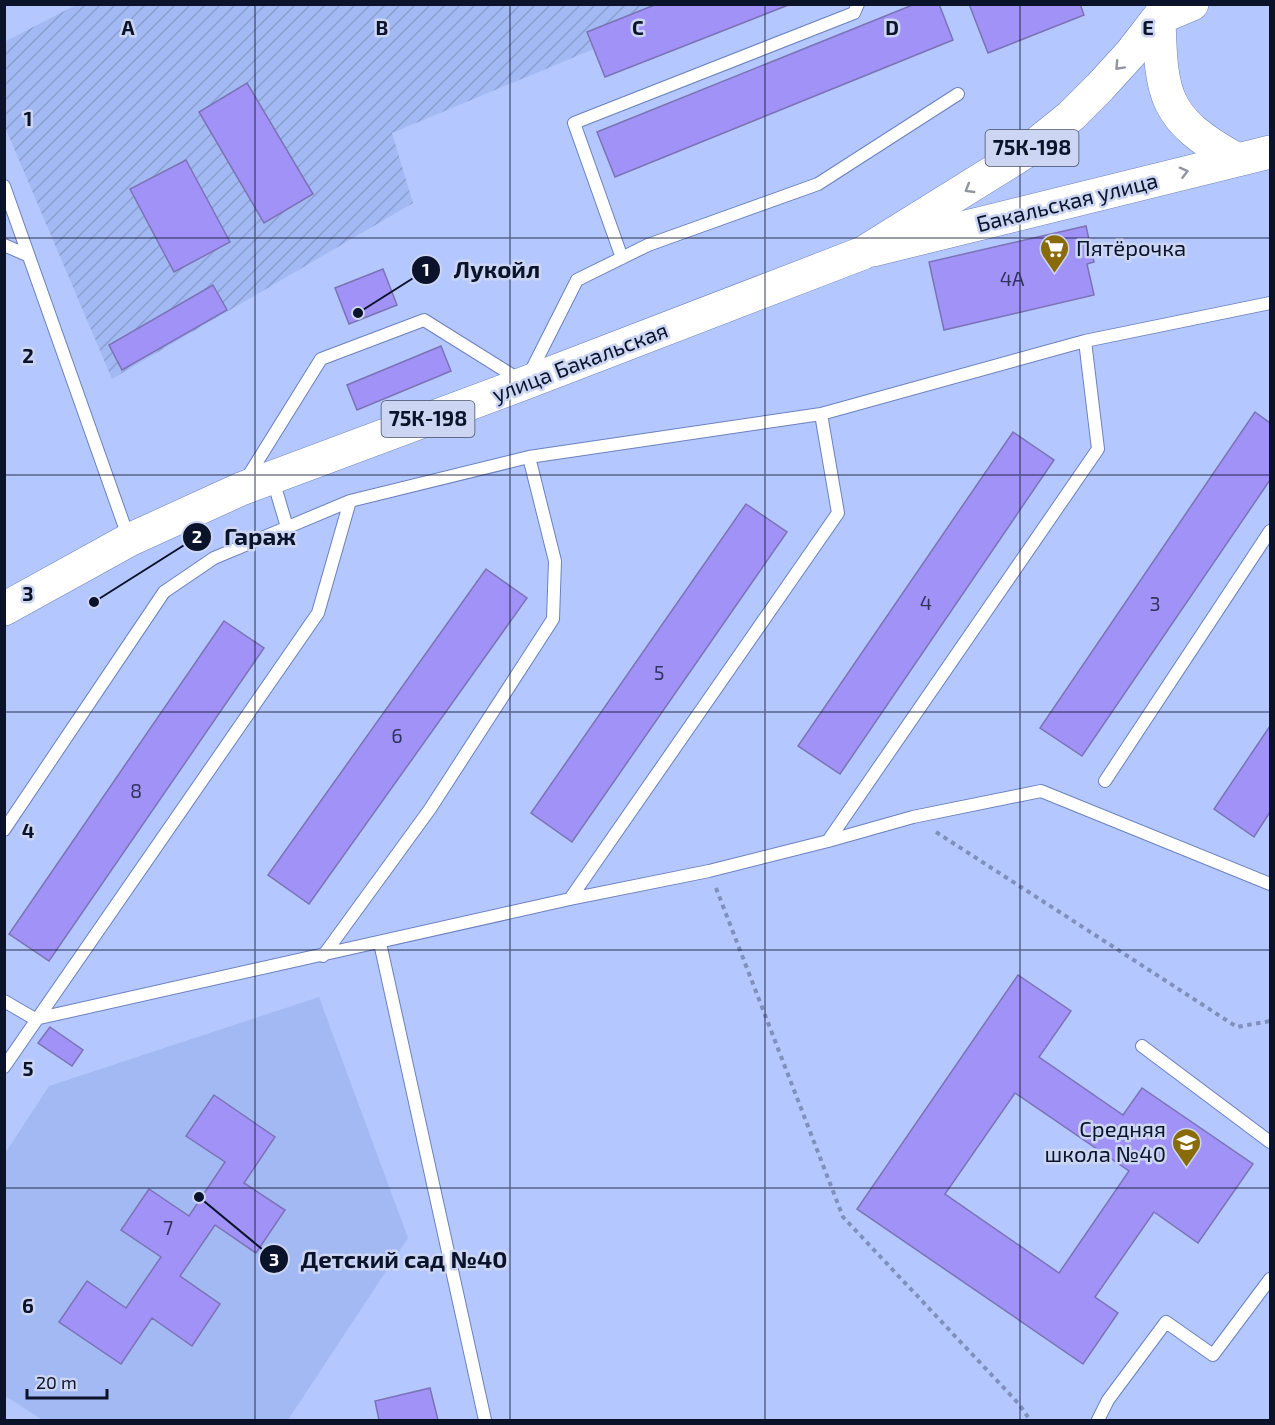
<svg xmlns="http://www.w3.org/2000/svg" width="1275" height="1425" viewBox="0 0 1275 1425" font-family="'Exo 2',sans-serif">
	<defs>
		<pattern id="industrial-furrows" width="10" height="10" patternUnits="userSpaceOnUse" patternTransform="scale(1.5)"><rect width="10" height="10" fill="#a3b9f3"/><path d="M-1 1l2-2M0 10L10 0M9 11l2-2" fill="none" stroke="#8b9ed0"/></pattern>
	</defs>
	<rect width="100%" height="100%" fill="#b4c8ff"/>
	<path fill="#a3b9f3" d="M 319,997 L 408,1238 L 288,1420 L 43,1420 L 5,1396 L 4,1155 L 49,1086 Z"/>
	<path fill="url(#industrial-furrows)" d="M 76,5 L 699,5 L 392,133 L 413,203 L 112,379 L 5,127 L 4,42 Z"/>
	<path fill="#a092f6" stroke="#7b73b5" stroke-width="1.5" fill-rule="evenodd" d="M 657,4 L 791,4 L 605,77 L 587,32 Z
		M 915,4 L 939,4 L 953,40 L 615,177 L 597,132 Z
		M 969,4 L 1080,4 L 1084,15 L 988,53 Z
		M 247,83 L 313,194 L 264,223 L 199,112 Z
		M 186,160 L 230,242 L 174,272 L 130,189 Z
		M 1086,226 L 1094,262 L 1087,264 L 1094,295 L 944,330 L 929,262 Z
		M 383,269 L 397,305 L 349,324 L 335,288 Z
		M 213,285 L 227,310 L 122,370 L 109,345 Z
		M 441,346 L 451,371 L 357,410 L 347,385 Z
		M 1255,412 L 1270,423 L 1270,480 L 1082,756 L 1040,728 Z
		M 1013,432 L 1054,460 L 840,774 L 798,746 Z
		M 746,504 L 787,532 L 572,842 L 531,813 Z
		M 486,569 L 527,598 L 309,904 L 268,875 Z
		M 224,621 L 264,648 L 49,961 L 9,934 Z
		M 1270,726 L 1270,812 L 1254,837 L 1214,809 Z
		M 1018,975 L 1071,1011 L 1039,1057 L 1123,1115 L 1142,1088 L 1253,1164 L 1198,1243 L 1154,1212 L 1095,1297 L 1118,1313 L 1083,1364 L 857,1209 ZM 1015,1093 L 1129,1171 L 1059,1273 L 945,1194 Z
		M 50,1027 L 83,1050 L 72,1066 L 38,1043 Z
		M 214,1095 L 275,1137 L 244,1183 L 285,1210 L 256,1253 L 215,1225 L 180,1276 L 220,1304 L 192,1346 L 152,1318 L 121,1364 L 59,1322 L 87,1281 L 126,1308 L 161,1257 L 121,1230 L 149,1189 L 189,1216 L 225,1162 L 186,1136 Z
		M 430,1388 L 438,1420 L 379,1420 L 375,1401 Z"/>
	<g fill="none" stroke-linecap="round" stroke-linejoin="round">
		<defs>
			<path id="lane" d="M 4,186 L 129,539
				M 4,245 L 27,255
				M 622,258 L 574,123 L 854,13 L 858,4
				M 530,373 L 577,280 L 648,245 L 818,184 L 958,94
				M 247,478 L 321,359 L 424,320 L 520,380
				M 273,480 L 287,527
				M 1105,781 L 1270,531
				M 4,830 L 164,592 L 214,558 L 350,501 L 529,457 L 821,414 L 1085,341 L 1270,303
				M 828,841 L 913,817 L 1041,791 L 1270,884
				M 570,899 L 838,513 L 821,414
				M 380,943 L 485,1420
				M 323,956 L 430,809 L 553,619 L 555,561 L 529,457
				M 4,1001 L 35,1019 L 570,899 L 709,871 L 828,841 L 1098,449 L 1085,341
				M 1142,1046 L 1270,1142
				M 4,1067 L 318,613 L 350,501
				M 1098,1420 L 1108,1400 L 1166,1322 L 1213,1355 L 1270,1279"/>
			<path id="secondary" d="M 1192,4 L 1159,18 C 1161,97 1164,119 1236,159
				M 873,250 L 1270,152"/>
			<path id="primary" d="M 4,609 L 129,540 L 241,489 L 525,383 L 863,253 L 1030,149 L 1071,116 L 1100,87 L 1131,53 L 1169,4"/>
		</defs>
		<use href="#lane" stroke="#6b81c1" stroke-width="14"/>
		<use href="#secondary" stroke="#6b81c1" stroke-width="34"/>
		<use href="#primary" stroke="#6b81c1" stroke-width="34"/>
		<path stroke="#8090bd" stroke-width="4" stroke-dasharray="4.5 4.5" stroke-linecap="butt" d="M 936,832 L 1237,1027 L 1270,1021
			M 716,888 L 843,1217 L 1019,1404 L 1030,1420"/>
		<use href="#lane" stroke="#fff" stroke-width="12"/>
		<use href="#secondary" stroke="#fff" stroke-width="33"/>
		<use href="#primary" stroke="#fff" stroke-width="33"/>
	</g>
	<defs><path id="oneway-chevron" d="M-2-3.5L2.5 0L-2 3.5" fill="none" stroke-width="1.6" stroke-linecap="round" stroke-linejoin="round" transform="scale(1.5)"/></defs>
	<g stroke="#9195a0">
		<use href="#oneway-chevron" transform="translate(1119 66) rotate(133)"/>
		<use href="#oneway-chevron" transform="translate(1184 172) rotate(-14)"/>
		<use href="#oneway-chevron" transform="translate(969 189) rotate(149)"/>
	</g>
	<path fill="none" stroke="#0b132b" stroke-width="1.5" stroke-opacity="0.55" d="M 255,4 L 255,1420M 510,4 L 510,1420M 765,4 L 765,1420M 1020,4 L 1020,1420M 4,238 L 1270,238M 4,475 L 1270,475M 4,712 L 1270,712M 4,950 L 1270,950M 4,1188 L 1270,1188"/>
	<defs>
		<symbol id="supermarket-pin" viewBox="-11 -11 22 30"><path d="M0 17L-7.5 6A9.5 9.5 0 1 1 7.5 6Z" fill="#896b09" stroke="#ccd6f2"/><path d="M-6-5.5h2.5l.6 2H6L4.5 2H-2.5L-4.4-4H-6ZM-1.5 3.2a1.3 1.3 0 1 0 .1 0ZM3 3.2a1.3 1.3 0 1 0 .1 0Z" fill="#fff"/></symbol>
		<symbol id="school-pin" viewBox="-11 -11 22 30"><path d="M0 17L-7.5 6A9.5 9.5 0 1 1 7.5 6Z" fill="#896b09" stroke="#ccd6f2"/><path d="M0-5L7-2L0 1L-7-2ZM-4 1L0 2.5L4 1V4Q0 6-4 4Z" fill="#fff"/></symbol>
	</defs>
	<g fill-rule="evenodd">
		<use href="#supermarket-pin" x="1038" y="232" width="33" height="45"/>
		<use href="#school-pin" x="1170" y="1126" width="33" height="45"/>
	</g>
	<g text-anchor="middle" stroke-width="5" stroke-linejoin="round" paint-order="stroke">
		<g font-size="20" fill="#30335e">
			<text x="1012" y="286">4А</text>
			<text x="926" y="610">4</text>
			<text x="1155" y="611">3</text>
			<text x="659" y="680">5</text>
			<text x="397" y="743">6</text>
			<text x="136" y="798">8</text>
			<text x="168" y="1235">7</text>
		</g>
		<g fill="#ccd6f2" stroke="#454e67" stroke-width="1.5">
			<rect x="985.5" y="130" width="93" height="36" rx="4.5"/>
			<rect x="381.5" y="401" width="93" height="36" rx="4.5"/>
		</g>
		<g font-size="21" font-weight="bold" fill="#0b132b">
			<text x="1032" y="155">75К-198</text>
			<text x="428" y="426">75К-198</text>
		</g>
		<g font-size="22" fill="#0b132b" stroke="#ccd6f2">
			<text transform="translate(1067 202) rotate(-14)" y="8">Бакальская улица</text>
			<text transform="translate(580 362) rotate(-21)" y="8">улица Бакальская</text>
		</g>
		<g font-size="22" fill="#0b132b" stroke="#ccd6f2" text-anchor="start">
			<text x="1076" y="256">Пятёрочка</text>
			<text x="1166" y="1137" text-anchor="end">Средняя<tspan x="1166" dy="25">школа №40</tspan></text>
		</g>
	</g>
	<g font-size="20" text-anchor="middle" font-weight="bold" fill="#0b132b" stroke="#ccd6f2" stroke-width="5" stroke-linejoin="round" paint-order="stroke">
		<text x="128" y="35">A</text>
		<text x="382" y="35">B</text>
		<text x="638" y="35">C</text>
		<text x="892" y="35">D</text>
		<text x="1148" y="35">E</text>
		<text x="28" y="126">1</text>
		<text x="28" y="363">2</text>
		<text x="28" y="601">3</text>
		<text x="28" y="838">4</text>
		<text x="28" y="1076">5</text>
		<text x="28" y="1313">6</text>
	</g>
	<path fill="none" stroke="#0b132b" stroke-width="2" d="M358 313L426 270M94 602L197 537M199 1197L274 1259"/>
	<g fill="#0b132b" stroke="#ccd6f2" stroke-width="2">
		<circle cx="358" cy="313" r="6"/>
		<circle cx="94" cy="602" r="6"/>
		<circle cx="199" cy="1197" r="6"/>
		<circle cx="426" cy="270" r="15"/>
		<circle cx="197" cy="537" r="15"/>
		<circle cx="274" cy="1259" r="15"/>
	</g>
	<g font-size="18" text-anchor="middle" font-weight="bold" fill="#fff">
		<text x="426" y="276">1</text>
		<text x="197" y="543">2</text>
		<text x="274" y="1266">3</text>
	</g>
	<g font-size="24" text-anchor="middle" font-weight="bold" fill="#0b132b" stroke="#ccd6f2" stroke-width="5" stroke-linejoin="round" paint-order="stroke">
		<text x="497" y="278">Лукойл</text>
		<text x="260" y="545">Гараж</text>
		<text x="404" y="1268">Детский сад №40</text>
	</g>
	<rect width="1275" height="1425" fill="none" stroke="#0b132b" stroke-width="12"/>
	<path d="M27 1389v9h80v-9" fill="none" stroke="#0b132b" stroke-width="3"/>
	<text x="36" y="1389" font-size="18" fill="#0b132b" stroke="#ccd6f2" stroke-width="4.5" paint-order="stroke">20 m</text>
</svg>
